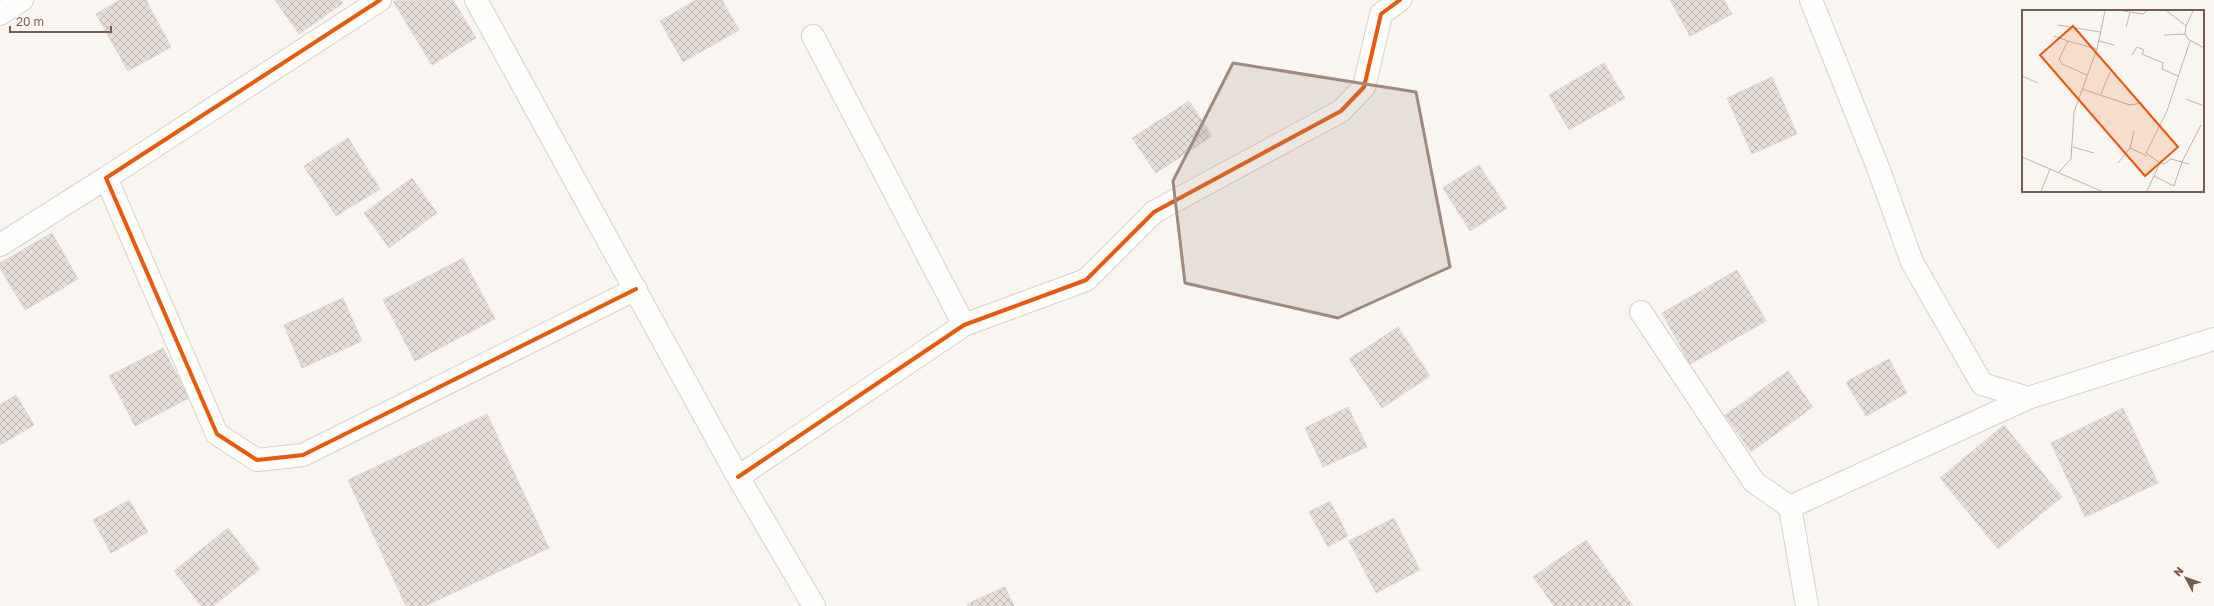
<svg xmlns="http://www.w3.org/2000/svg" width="2214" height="606" viewBox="0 0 2214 606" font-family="'Golos Text',sans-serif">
	<defs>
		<pattern id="building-cross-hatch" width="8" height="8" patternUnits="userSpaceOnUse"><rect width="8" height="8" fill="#e6ded7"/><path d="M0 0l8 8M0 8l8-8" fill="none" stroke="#bfb7b1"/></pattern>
	</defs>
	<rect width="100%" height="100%" fill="#f9f5f0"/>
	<path fill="url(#building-cross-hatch)" stroke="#e2d8d2" d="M 120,0 L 146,0 L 171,47 L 128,71 L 96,14 Z
		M 275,0 L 341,0 L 343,3 L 299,34 Z
		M 453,0 L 476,38 L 432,65 L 393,1 Z
		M 696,0 L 722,0 L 739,30 L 683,62 L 660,21 Z
		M 1670,0 L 1724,0 L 1732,14 L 1690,36 Z
		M 1604,63 L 1625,98 L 1569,130 L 1549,95 Z
		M 1772,77 L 1797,134 L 1752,154 L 1727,98 Z
		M 1189,101 L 1212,136 L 1156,173 L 1132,138 Z
		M 348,138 L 380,189 L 336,216 L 304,166 Z
		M 1479,165 L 1507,208 L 1470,231 L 1443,188 Z
		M 412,178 L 437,213 L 389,248 L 364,213 Z
		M 52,233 L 78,279 L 25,310 L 0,268 L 0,263 Z
		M 463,258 L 495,319 L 415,361 L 383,300 Z
		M 1737,270 L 1766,321 L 1690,364 L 1662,313 Z
		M 343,298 L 362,341 L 302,368 L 284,325 Z
		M 1398,327 L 1430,376 L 1382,408 L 1349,359 Z
		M 163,348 L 189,398 L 135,426 L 109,376 Z
		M 1889,359 L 1907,393 L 1866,416 L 1846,382 Z
		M 1788,371 L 1813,407 L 1751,452 L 1725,415 Z
		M 16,395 L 34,425 L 0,445 L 0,405 Z
		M 1348,407 L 1367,447 L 1323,467 L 1305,428 Z
		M 2123,408 L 2158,483 L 2085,517 L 2051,443 Z
		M 487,414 L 549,548 L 425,606 L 406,606 L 348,480 Z
		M 2004,425 L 2062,497 L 1998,549 L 1940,478 Z
		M 129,500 L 148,532 L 111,553 L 93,520 Z
		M 1330,501 L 1348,536 L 1328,547 L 1309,512 Z
		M 1394,518 L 1420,570 L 1376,593 L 1349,541 Z
		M 228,528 L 260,569 L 213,606 L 201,606 L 174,571 Z
		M 1586,540 L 1633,606 L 1554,606 L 1533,577 Z
		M 1005,587 L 1014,606 L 968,606 L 967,604 Z"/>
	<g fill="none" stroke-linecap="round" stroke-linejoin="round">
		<defs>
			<path id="minor" d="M 380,0 L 106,178 L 217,434 L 257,460 L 303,455 L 636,289
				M 476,0 L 738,477 L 814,606
				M 1811,0 L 1877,165 L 1912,262 L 1982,384 L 2028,398 L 2214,339
				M 0,14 L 22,0
				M 813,36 L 964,325
				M 0,245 L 106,178
				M 1641,312 L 1754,482 L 1790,507 L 2028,398
				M 738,477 L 964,325 L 1086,280 L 1154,212 L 1341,111 L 1364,87 L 1381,14 L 1400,0
				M 1790,507 L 1807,606"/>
		</defs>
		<use href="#minor" stroke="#d7d1cb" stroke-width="24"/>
		<use href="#minor" stroke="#fefefd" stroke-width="22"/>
		<defs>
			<path id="cycleway" d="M 380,0 L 106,178 L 217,434 L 257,460 L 303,455 L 636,289
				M 738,477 L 964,325 L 1086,280 L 1154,212 L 1341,111 L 1364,87 L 1381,14 L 1400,0"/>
		</defs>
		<use href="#cycleway" stroke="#fffaf3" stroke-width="6"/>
		<use href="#cycleway" stroke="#e8590c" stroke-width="4"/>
	</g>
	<path fill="#9f8a7d" fill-opacity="0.2" stroke="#9f8a7d" stroke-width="3" stroke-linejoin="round" d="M 1233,63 L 1416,92 L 1450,267 L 1338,318 L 1185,283 L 1173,181 Z"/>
	<g transform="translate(2022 10)">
		<rect width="182" height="182" fill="#f9f5f0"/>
		<path fill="none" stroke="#c2b3aa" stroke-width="1" d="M 101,1 L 121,4 L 125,1M 145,1 L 164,16 L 163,24 L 166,29 L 182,38M 36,15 L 78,22M 164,16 L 171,1M 104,17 L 108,3M 142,25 L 163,24M 32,26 L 46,31M 77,31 L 92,35M 110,45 L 115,37 L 122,40 L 120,44 L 141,53 L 140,59 L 156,66M 65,65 L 40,54 L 37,49 L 46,31 L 75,39M 0,66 L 16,73M 60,79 L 108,95 L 120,93M 79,84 L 88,62M 164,89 L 182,96M 112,121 L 108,138 L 125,146M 51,137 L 72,143M 0,147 L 79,181M 96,153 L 108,138M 167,154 L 149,149 L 142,154 L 138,153 L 124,143 L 145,101 L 168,31M 37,162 L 49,149 L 52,102 L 75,39 L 83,1M 132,166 L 152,176 L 160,152 L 179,115M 19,181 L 28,159M 125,181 L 138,153"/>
		<path fill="#e8590c" fill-opacity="0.15" stroke="#e8590c" stroke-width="2" d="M 51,16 L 156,137 L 123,166 L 18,45 Z"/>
		<rect width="182" height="182" fill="none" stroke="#7a5c4d" stroke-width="2"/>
	</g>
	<g transform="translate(2186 578) rotate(311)" stroke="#fffaf3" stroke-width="3" paint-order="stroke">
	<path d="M0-3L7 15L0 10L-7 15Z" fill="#7a5c4d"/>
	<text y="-6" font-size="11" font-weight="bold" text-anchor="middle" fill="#7a5c4d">N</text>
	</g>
	<path d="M10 26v6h101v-6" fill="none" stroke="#7a5c4d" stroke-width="2"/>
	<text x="16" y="26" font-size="12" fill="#7a5c4d" stroke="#fffaf3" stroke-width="3" paint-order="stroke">20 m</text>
</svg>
